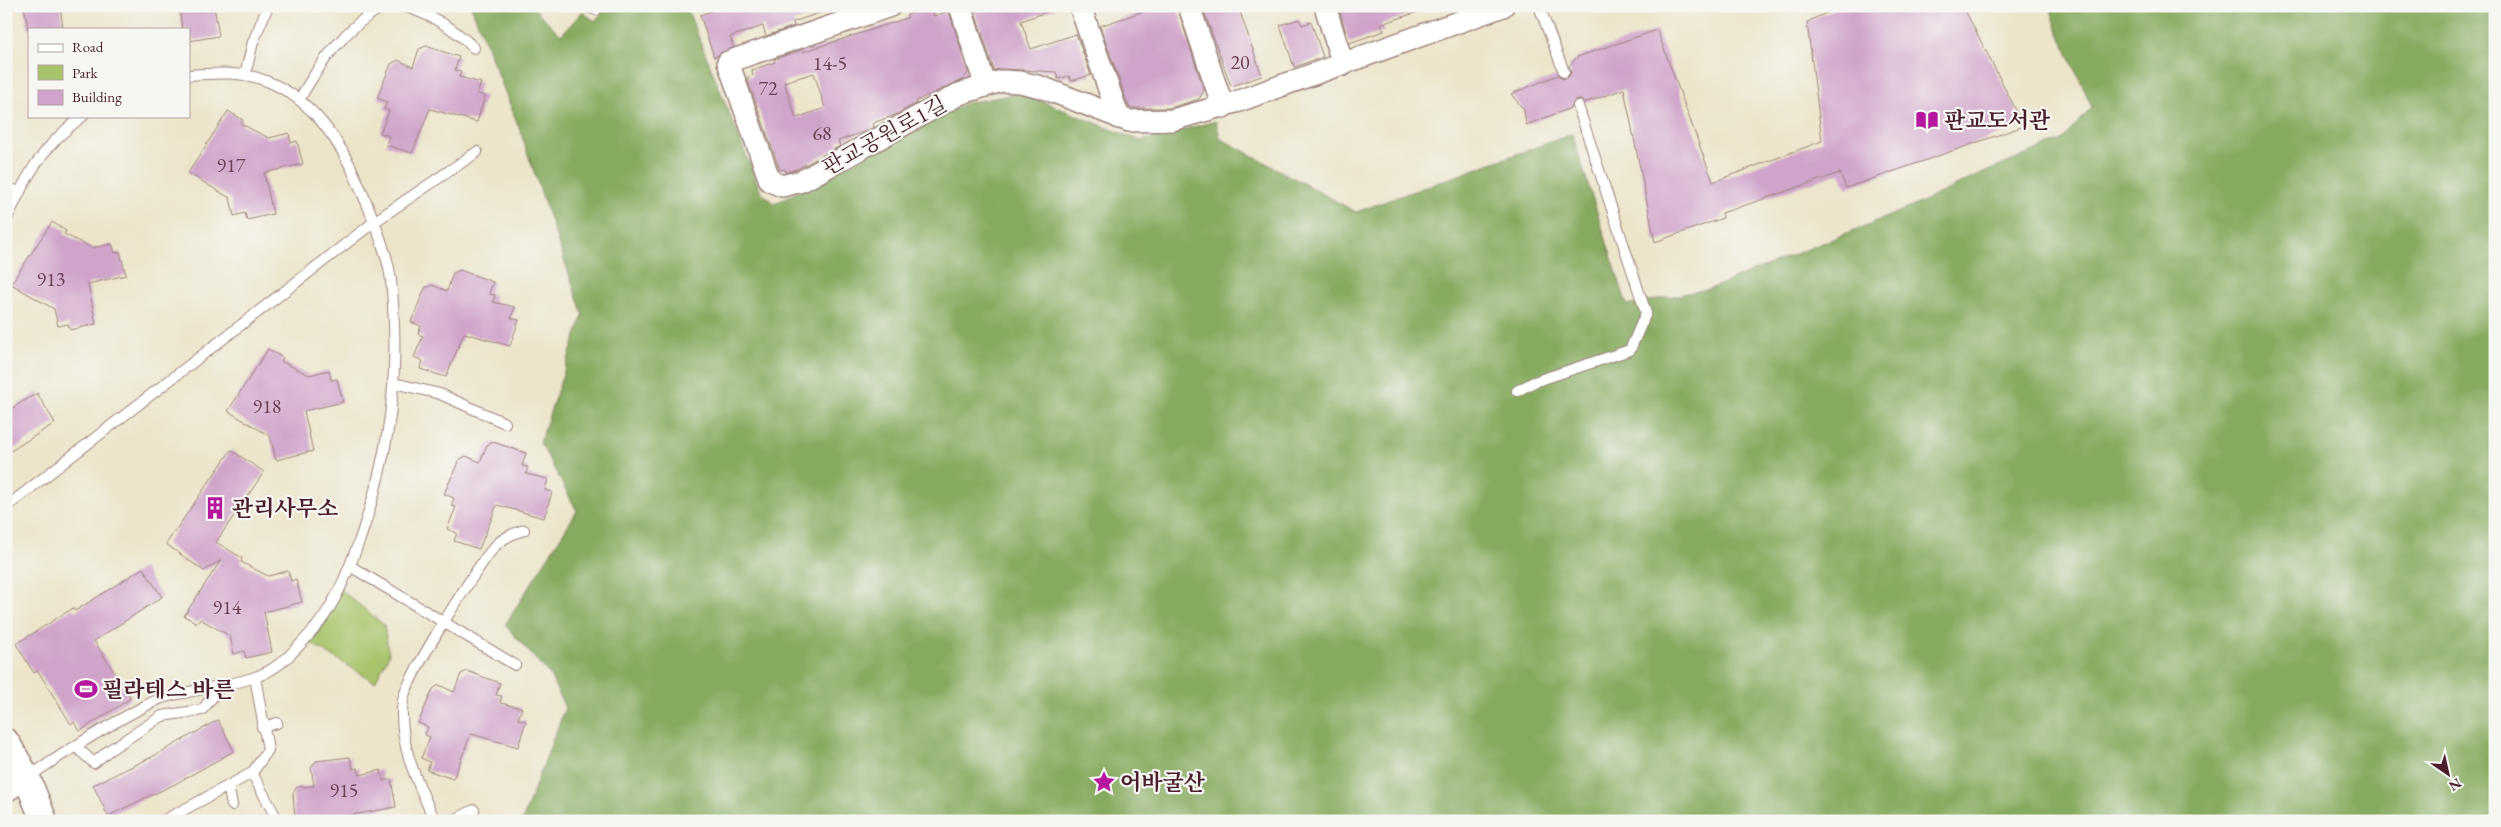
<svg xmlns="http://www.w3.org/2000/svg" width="2501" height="827" viewBox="0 0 2501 827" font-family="'EB Garamond','Noto Serif KR',serif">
	<rect width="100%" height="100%" fill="#f6f6f2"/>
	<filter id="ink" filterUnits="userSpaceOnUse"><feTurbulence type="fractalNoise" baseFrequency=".02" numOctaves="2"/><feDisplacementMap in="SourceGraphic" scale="10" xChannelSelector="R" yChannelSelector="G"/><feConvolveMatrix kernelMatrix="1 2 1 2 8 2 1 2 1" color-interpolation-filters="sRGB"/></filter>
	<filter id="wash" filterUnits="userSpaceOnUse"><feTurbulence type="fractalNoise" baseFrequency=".0096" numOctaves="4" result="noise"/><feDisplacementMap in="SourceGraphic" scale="20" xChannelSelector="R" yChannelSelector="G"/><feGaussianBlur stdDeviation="1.12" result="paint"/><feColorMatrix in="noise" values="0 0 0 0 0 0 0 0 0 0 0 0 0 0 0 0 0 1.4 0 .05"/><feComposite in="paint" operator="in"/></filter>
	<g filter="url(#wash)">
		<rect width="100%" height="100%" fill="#ece5ca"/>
		<path fill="#a8c46b" stroke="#79724b" d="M 339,588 L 384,625 L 389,655 L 375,682 L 304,639 Z"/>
		<path fill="#86aa5f" stroke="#686445" d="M 471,6 L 532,6 L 561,35 L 582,12 L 595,21 L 608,6 L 686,6 L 761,192 L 774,204 L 966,103 L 1021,93 L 1141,141 L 1216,121 L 1220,138 L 1356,212 L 1572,134 L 1627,305 L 1709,289 L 1911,207 L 1981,174 L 2062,140 L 2092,107 L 2057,29 L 2050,6 L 2495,6 L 2495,821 L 522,821 L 565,708 L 550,675 L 505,625 L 577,511 L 540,442 L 583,315 L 518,125 Z"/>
		<g id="blocks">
			<path fill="#d0a4ca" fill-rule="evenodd" d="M 24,6 L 60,6 L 63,29 L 28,29 Z
				M 179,6 L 214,6 L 219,36 L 189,41 L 189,29 L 182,29 Z
				M 725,6 L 830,6 L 831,9 L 793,22 L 794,26 L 766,36 L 763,26 L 730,37 L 734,47 L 714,57 L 700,15 Z
				M 931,6 L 934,16 L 949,11 L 968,72 L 964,79 L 916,101 L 917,103 L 895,115 L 873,123 L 874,127 L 866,131 L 838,141 L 840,146 L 797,169 L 786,172 L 785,169 L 780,170 L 747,78 L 753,75 L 752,70 L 775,62 L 774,59 L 802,50 L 803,52 L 907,18 L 907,15 ZM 814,73 L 825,108 L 796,118 L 784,82 Z
				M 973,6 L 1054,6 L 1055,9 L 1021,21 L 1031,49 L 1076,34 L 1091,75 L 1071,81 L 1069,76 L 1058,79 L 1056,72 L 1003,69 L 994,70 Z
				M 1159,6 L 1177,6 L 1204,91 L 1199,99 L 1170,108 L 1131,108 L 1129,107 L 1100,26 Z
				M 1202,6 L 1238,6 L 1262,76 L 1231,86 Z
				M 1357,6 L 1426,6 L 1427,9 L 1381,24 L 1384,31 L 1349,43 L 1340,12 Z
				M 1841,6 L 1963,6 L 2024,126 L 1846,188 L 1840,173 L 1722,213 L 1723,218 L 1655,242 L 1624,89 L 1584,103 L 1580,99 L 1575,100 L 1571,108 L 1526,125 L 1524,110 L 1511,94 L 1558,75 L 1562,79 L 1567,78 L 1571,74 L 1569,66 L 1577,57 L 1657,30 L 1713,182 L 1822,141 L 1807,22 Z
				M 1299,19 L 1302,25 L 1311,22 L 1323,57 L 1294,67 L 1280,25 Z
				M 426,46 L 459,57 L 455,70 L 461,71 L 459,77 L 481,83 L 477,94 L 485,96 L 477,122 L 430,109 L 412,153 L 386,145 L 389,136 L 380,133 L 389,111 L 384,109 L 387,102 L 377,98 L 391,64 L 398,60 L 413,67 L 419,49 Z
				M 228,111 L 243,120 L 241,124 L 269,138 L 289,133 L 291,143 L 297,141 L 303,164 L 264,173 L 273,214 L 247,220 L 245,213 L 234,216 L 230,198 L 188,173 Z
				M 52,222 L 66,231 L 64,234 L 92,248 L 112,244 L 115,253 L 120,252 L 126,275 L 88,284 L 96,324 L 70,330 L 68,324 L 58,326 L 54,309 L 11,284 Z
				M 460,270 L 493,282 L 489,294 L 495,295 L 493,302 L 515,307 L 511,318 L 519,320 L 510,346 L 464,333 L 446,377 L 420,369 L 423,361 L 414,357 L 423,336 L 418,334 L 421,326 L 411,322 L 425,288 L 432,285 L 447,291 L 453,273 Z
				M 268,349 L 283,358 L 281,361 L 309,375 L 329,370 L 331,380 L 337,379 L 343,402 L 304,411 L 313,451 L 276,460 L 270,436 L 228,411 Z
				M 37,393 L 55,423 L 6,454 L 6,412 Z
				M 493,442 L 526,453 L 522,466 L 528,467 L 526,474 L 548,479 L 545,490 L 552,492 L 544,518 L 497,505 L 479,549 L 454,541 L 457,533 L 447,529 L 456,507 L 451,506 L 454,498 L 444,494 L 459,460 L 466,456 L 480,462 L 487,445 Z
				M 231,450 L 264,472 L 216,542 L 242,558 L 241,562 L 268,576 L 288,571 L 291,581 L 296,579 L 302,602 L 264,612 L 272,652 L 246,658 L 244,651 L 234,654 L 230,636 L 200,619 L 197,623 L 184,616 L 221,560 L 204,571 L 166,544 Z
				M 143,568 L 162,597 L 94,641 L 131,698 L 80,731 L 74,722 L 71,724 L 38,671 L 34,673 L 16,644 L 73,608 L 75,611 Z
				M 467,671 L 500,683 L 496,695 L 502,696 L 500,703 L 522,708 L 518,719 L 526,721 L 518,747 L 471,734 L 453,779 L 427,770 L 430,762 L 421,758 L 430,737 L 425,735 L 428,727 L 418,723 L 433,689 L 439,685 L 454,692 L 461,674 Z
				M 218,720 L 234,751 L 175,784 L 108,816 L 93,785 L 154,756 Z
				M 350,757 L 353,769 L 358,768 L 360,775 L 381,770 L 383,781 L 391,779 L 396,807 L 346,816 L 343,821 L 295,821 L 293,793 L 297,787 L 314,786 L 311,768 L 316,761 Z"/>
		</g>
	</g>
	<g filter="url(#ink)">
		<use href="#blocks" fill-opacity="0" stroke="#9b827a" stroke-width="1"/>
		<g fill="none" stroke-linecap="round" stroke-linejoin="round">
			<defs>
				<path id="service" d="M 402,6 C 431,14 453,27 474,48
					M 586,6 L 596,10 L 598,6
					M 1539,6 L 1564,72
					M 245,75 L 253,42 L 268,6
					M 299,100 C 320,63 346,26 384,6
					M 6,186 L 19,193
					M 6,221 C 26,176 42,146 83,116
					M 394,383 L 440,394 L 505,423
					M 1517,391 L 1534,382 L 1630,350 L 1646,313 L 1578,106
					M 6,507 L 374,222 L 477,152
					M 350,566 L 515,665
					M 262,727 L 277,723
					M 76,747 L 94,763 L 108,751 L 162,716 L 202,710 L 222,685
					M 252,773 L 278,821
					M 27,778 C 68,750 114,721 159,699 C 170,694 186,693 198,690 C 218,686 240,683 258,676 C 281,668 300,645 316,627 C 337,602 350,566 361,536 C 385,465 397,400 394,325 C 393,305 393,284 388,264 C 381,236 370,210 358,183 C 341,142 312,100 269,82 C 244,71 216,73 189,75
					M 228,786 L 232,805
					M 163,821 L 252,773 L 268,750 L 255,677
					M 435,821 C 418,784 397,742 403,700 C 406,679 480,561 497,544 C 505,537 514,533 524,530
					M 452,821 L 474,810"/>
				<path id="minor" d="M 890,6 L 728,62 L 770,181 L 782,186 L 802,181 L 959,94 L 1002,81 L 1020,82 L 1041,87 L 1129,121 L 1172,120 L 1236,102 L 1503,6
					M 960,6 L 985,84
					M 1080,6 L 1119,118
					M 1189,6 L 1223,107
					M 1325,6 L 1343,65
					M 6,791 L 27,778"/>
				<path id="tertiary" d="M 6,742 L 27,778 L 44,821"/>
			</defs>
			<use href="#service" stroke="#9b827a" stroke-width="12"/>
			<use href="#minor" stroke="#9b827a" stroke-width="24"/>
			<use href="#tertiary" stroke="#9b827a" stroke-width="29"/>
			<use href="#service" stroke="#fff" stroke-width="10"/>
			<use href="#minor" stroke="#fff" stroke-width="21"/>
			<use href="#tertiary" stroke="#fff" stroke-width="26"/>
		</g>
	</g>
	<defs>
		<symbol id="library-bare" viewBox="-9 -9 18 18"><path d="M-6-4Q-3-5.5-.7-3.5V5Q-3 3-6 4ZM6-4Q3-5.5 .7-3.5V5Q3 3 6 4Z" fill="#b5179e" stroke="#f6f6f2" stroke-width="2.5" paint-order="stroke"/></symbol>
		<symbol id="building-bare" viewBox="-9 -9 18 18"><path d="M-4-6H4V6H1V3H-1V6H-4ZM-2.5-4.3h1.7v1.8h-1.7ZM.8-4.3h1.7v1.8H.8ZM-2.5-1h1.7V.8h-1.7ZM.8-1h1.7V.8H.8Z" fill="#b5179e" stroke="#f6f6f2" stroke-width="2.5" paint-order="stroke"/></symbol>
		<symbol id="stadium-bare" viewBox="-9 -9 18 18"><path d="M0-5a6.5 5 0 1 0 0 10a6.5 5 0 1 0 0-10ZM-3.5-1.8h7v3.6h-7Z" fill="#b5179e" stroke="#f6f6f2" stroke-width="2.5" paint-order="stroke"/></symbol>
		<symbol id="sight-bare" viewBox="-9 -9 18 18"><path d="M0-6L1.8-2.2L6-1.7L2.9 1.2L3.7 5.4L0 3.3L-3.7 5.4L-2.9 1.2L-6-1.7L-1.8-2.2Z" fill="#b5179e" stroke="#f6f6f2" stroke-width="2.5" paint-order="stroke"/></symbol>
	</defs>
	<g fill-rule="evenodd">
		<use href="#library-bare" x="1911" y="104" width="32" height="32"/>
		<use href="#building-bare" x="199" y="492" width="32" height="32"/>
		<use href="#stadium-bare" x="70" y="673" width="32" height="32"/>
		<use href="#sight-bare" x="1088" y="766" width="32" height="32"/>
	</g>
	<g text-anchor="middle" stroke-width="4.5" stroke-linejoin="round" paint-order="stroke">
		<g font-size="20" fill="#6c4053">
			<text x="1240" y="69">20</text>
			<text x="830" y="70">14-5</text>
			<text x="768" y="95">72</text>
			<text x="822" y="140">68</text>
			<text x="231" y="172">917</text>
			<text x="51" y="286">913</text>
			<text x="267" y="413">918</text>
			<text x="227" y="614">914</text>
			<text x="344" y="797">915</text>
		</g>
		<g font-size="22" font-weight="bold" fill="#4a1f2b" stroke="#f6f6f2" text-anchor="start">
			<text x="1944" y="128">판교도서관</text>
			<text x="232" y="516">관리사무소</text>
			<text x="102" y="697">필라테스 바른</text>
			<text x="1120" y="790">어바굴산</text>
		</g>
		<g font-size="22" fill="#4a1f2b" stroke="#f6f6f2">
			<text transform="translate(884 135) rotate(-29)" y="8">판교공원로1길</text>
		</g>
	</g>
	<rect width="2501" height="827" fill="none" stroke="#f6f6f2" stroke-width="25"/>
	<rect x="28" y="28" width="162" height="90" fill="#f6f6f2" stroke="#b1a0a2"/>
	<rect x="38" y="44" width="25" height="8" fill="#ffffff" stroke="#b1a0a2"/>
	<text x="72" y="52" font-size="15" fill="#4a1f2b">Road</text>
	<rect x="38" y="65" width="25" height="15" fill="#a8c46b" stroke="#b1a0a2"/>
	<text x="72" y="78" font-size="15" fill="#4a1f2b">Park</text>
	<rect x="38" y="90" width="25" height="15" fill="#d0a4ca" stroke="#b1a0a2"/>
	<text x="72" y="102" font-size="15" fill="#4a1f2b">Building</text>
	<g transform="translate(2448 774) rotate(146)" stroke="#f6f6f2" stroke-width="4" paint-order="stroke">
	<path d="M0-4L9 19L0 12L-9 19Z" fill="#4a1f2b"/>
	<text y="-8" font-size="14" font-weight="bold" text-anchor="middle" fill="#4a1f2b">N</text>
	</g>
</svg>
